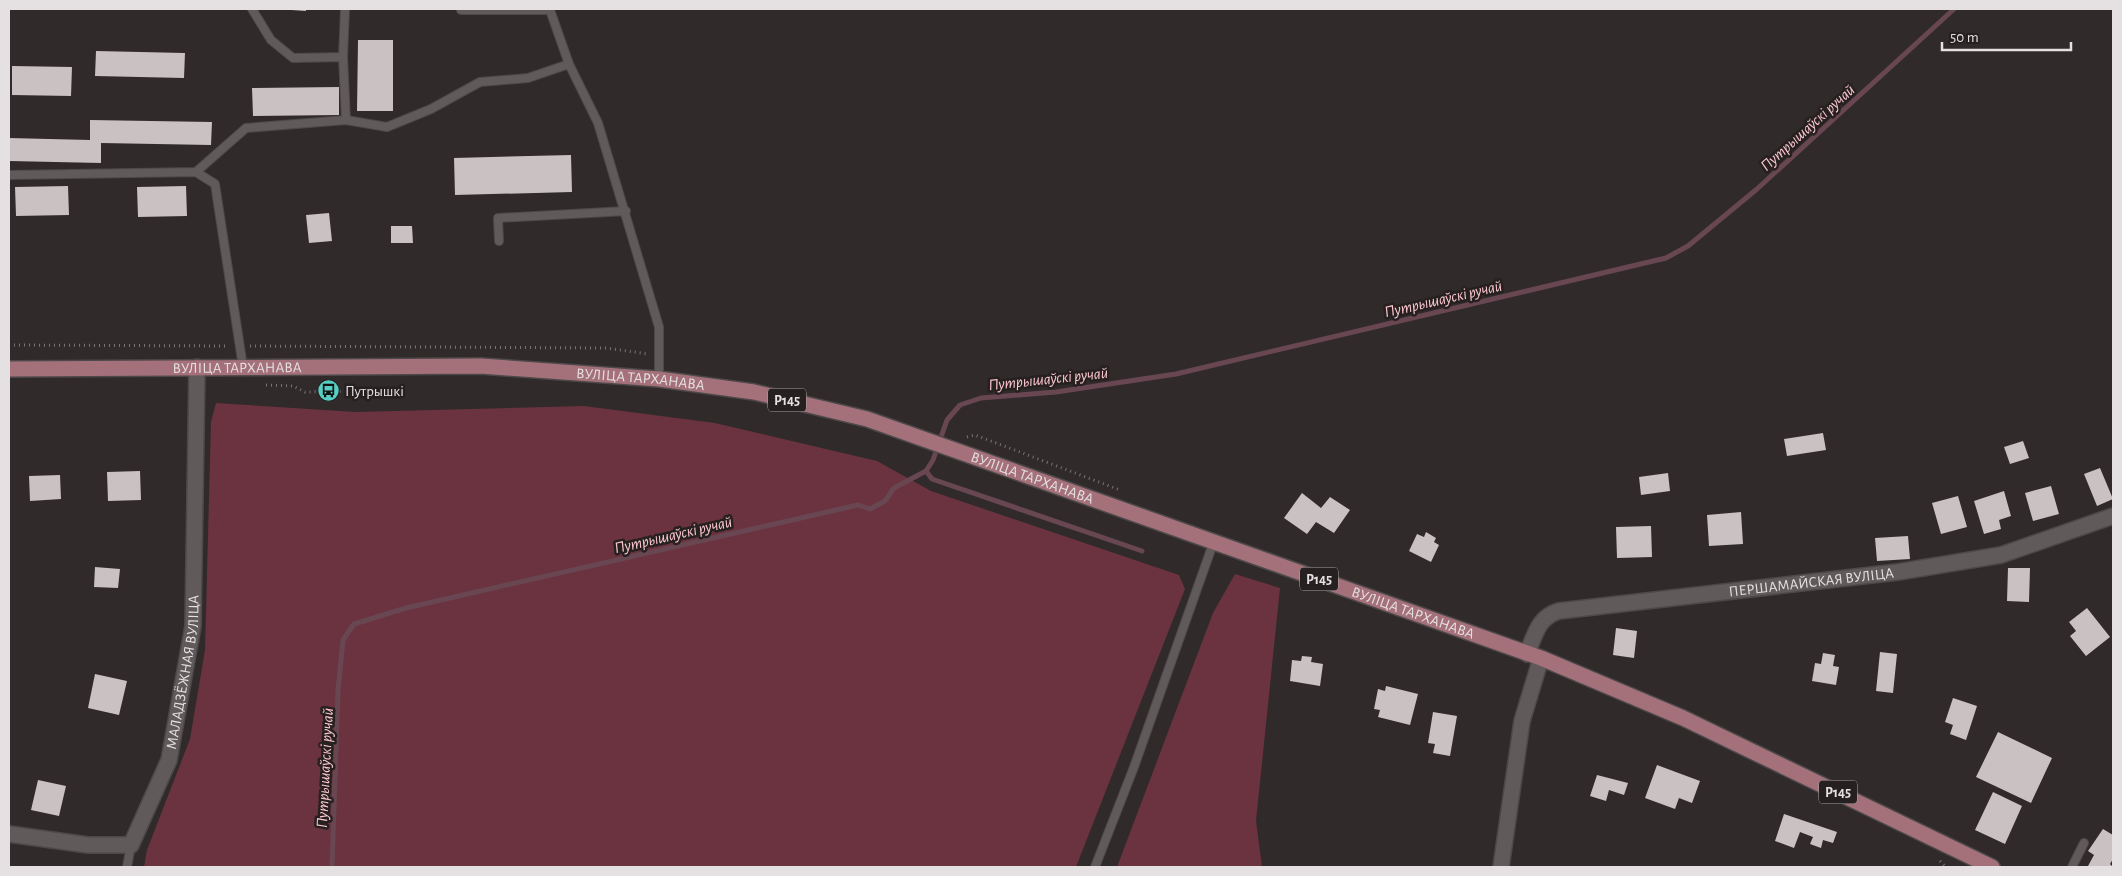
<svg xmlns="http://www.w3.org/2000/svg" width="2122" height="876" viewBox="0 0 2122 876" font-family="'Alegreya Sans',sans-serif">
	<rect width="100%" height="100%" fill="#302a2b"/>
	<path fill="#6a333f" d="M 216,403 L 356,412 L 584,406 L 715,423 L 877,461 L 931,491 L 1179,575 L 1185,589 L 1076,867 L 144,867 L 147,850 L 190,739 L 205,650 L 211,422 Z
		M 1235,574 L 1280,588 L 1256,821 L 1262,867 L 1117,867 L 1213,613 Z"/>
	<g fill="none" stroke-linecap="round" stroke-linejoin="round">
		<path stroke="#694752" stroke-width="5" d="M 926,471 L 932,479 L 1142,551
			M 332,867 L 338,691 L 343,640 L 354,624 L 406,608 L 858,505 L 870,509 L 885,501 L 894,488 L 926,471 L 933,460 L 947,420 L 960,405 L 981,398 L 1056,392 L 1176,374 L 1666,258 L 1688,246 L 1757,189 L 1954,9"/>
	</g>
	<path fill="#c9c1c2" d="M 291,9 L 306,9 L 306,11 L 291,10 Z
		M 358,40 L 393,40 L 393,111 L 357,111 Z
		M 96,51 L 185,53 L 184,78 L 95,76 Z
		M 12,66 L 72,67 L 71,96 L 12,95 Z
		M 339,87 L 339,115 L 253,116 L 252,88 Z
		M 90,120 L 212,122 L 211,145 L 101,143 L 101,163 L 9,161 L 9,138 L 90,140 Z
		M 571,155 L 572,192 L 455,195 L 454,158 Z
		M 68,186 L 69,215 L 16,216 L 15,187 Z
		M 186,186 L 187,216 L 138,217 L 137,187 Z
		M 329,213 L 332,241 L 309,243 L 306,215 Z
		M 391,226 L 412,226 L 413,243 L 391,243 Z
		M 1823,433 L 1826,450 L 1787,456 L 1784,439 Z
		M 2023,441 L 2029,458 L 2010,464 L 2004,447 Z
		M 2100,468 L 2113,499 L 2097,506 L 2084,474 Z
		M 140,471 L 141,500 L 108,501 L 107,472 Z
		M 1668,473 L 1670,491 L 1641,495 L 1639,477 Z
		M 60,475 L 61,499 L 30,501 L 29,476 Z
		M 2051,486 L 2059,514 L 2033,521 L 2025,493 Z
		M 2004,491 L 2011,516 L 1999,520 L 2001,529 L 1984,534 L 1974,501 Z
		M 1302,493 L 1321,508 L 1330,497 L 1350,510 L 1334,533 L 1316,522 L 1307,534 L 1284,518 Z
		M 1958,496 L 1967,527 L 1941,534 L 1932,503 Z
		M 1741,512 L 1743,544 L 1709,546 L 1707,515 Z
		M 1651,526 L 1652,557 L 1617,558 L 1616,527 Z
		M 1426,532 L 1436,538 L 1434,542 L 1439,545 L 1431,562 L 1409,551 L 1417,534 L 1424,537 Z
		M 1908,536 L 1910,559 L 1877,561 L 1875,538 Z
		M 95,567 L 120,569 L 118,588 L 94,587 Z
		M 2008,568 L 2030,568 L 2029,602 L 2007,601 Z
		M 2087,608 L 2110,637 L 2086,656 L 2070,636 L 2076,631 L 2069,622 Z
		M 1616,628 L 1637,631 L 1634,658 L 1613,655 Z
		M 1880,652 L 1897,654 L 1893,693 L 1876,691 Z
		M 1823,653 L 1835,655 L 1833,666 L 1839,667 L 1836,685 L 1812,681 L 1815,663 L 1821,664 Z
		M 1302,656 L 1312,657 L 1311,662 L 1323,664 L 1320,686 L 1290,681 L 1292,660 L 1301,661 Z
		M 95,674 L 127,681 L 119,715 L 88,708 Z
		M 1386,686 L 1418,694 L 1410,725 L 1378,717 L 1380,710 L 1374,709 L 1378,689 L 1385,691 Z
		M 1953,698 L 1977,706 L 1966,740 L 1950,734 L 1953,725 L 1945,722 Z
		M 1433,712 L 1457,716 L 1450,756 L 1433,753 L 1435,744 L 1428,743 Z
		M 1998,732 L 2052,758 L 2031,803 L 1976,777 Z
		M 1657,765 L 1700,781 L 1692,803 L 1679,798 L 1675,809 L 1645,798 Z
		M 1597,775 L 1628,783 L 1624,795 L 1609,790 L 1606,801 L 1590,796 Z
		M 38,780 L 66,786 L 59,816 L 31,810 Z
		M 1993,792 L 2022,806 L 2005,844 L 1975,830 Z
		M 1784,814 L 1837,832 L 1833,843 L 1823,840 L 1821,848 L 1810,844 L 1813,837 L 1800,832 L 1794,848 L 1775,841 Z
		M 2103,829 L 2113,835 L 2113,859 L 2110,864 L 2113,867 L 2091,867 L 2088,866 L 2094,855 L 2088,851 Z"/>
	<g fill="none" stroke-linecap="round" stroke-linejoin="round">
		<defs>
			<path id="service" d="M 252,9 L 271,40 L 293,58 L 343,57
				M 345,9 L 343,57 L 346,120 L 387,127 L 431,109 L 480,82 L 528,78 L 569,64 L 598,123 L 659,327 L 659,379
				M 461,10 L 550,10 L 569,64
				M 196,172 L 246,128 L 346,120
				M 9,175 L 196,172 L 215,184 L 243,367
				M 499,241 L 498,218 L 626,211
				M 127,867 L 131,845
				M 1095,867 L 1134,767 L 1214,541
				M 2072,867 L 2084,843"/>
			<g id="minor">
				<path id="s1" d="M 1527,654 C 1535,635 1538,617 1559,611 L 1898,572 L 2001,555 L 2113,516"/>
				<path id="s2" d="M 9,834 L 88,845 L 131,845 L 169,760 L 193,626 L 197,367"/>
				<path d="M 1501,867 L 1522,721 L 1541,658"/>
			</g>
			<g id="primary">
				<path id="s3" d="M 9,369 L 481,366 L 659,379 L 754,392 L 867,419 L 1541,658 L 1683,718 L 1992,867"/>
			</g>
		</defs>
		<use href="#service" stroke="#4d4849" stroke-width="10"/>
		<use href="#minor" stroke="#4d4849" stroke-width="18"/>
		<use href="#primary" stroke="#4d4849" stroke-width="18"/>
		<path stroke="#7a7475" stroke-width="3" stroke-dasharray="1 4" stroke-linecap="butt" d="M 9,345 L 229,346
			M 250,346 L 606,348 L 648,354
			M 266,385 L 293,386 L 305,392 L 351,391
			M 967,437 L 975,435 L 1120,490
			M 1940,861 L 1946,867"/>
		<use href="#service" stroke="#615a5b" stroke-width="8"/>
		<use href="#minor" stroke="#615a5b" stroke-width="15"/>
		<use href="#primary" stroke="#a4717b" stroke-width="15"/>
	</g>
	<defs>
		<symbol id="bus-disc" viewBox="-11 -11 22 22"><circle r="9.5" fill="#56cec3" stroke="#262021"/><path d="M-5-6H5V4H4V6H2V4H-2V6H-4V4H-5ZM-3.5-4V0h7V-4ZM-3.5 1.2v1.5H-2V1.2ZM2 1.2v1.5H3.5V1.2Z" fill="#111"/></symbol>
	</defs>
	<g fill-rule="evenodd">
		<use href="#bus-disc" x="316" y="378" width="25" height="25"/>
	</g>
	<g text-anchor="middle" stroke-width="5" stroke-linejoin="round" paint-order="stroke">
		<g fill="#262021" stroke="#aca6a7" stroke-width="1">
			<rect x="768" y="388.5" width="38" height="23" rx="4"/>
			<rect x="1300" y="567.5" width="38" height="23" rx="4"/>
			<rect x="1819" y="780.5" width="38" height="23" rx="4"/>
		</g>
		<g font-size="14" font-weight="bold" fill="#e5e0e1">
			<text x="787" y="405">Р145</text>
			<text x="1319" y="584">Р145</text>
			<text x="1838" y="797">Р145</text>
		</g>
		<g font-size="15" fill="#e5e0e1" stroke="#262021">
			<text dy="5" stroke="none"><textPath href="#s3" startOffset="228">ВУЛІЦА ТАРХАНАВА</textPath></text>
			<text dy="5" stroke="none"><textPath href="#s3" startOffset="632">ВУЛІЦА ТАРХАНАВА</textPath></text>
			<text dy="5" stroke="none"><textPath href="#s3" startOffset="1038">ВУЛІЦА ТАРХАНАВА</textPath></text>
			<text dy="5" stroke="none"><textPath href="#s1" startOffset="310">ПЕРШАМАЙСКАЯ ВУЛІЦА</textPath></text>
			<text dy="5" stroke="none"><textPath href="#s3" startOffset="1442">ВУЛІЦА ТАРХАНАВА</textPath></text>
			<text dy="5" stroke="none"><textPath href="#s2" startOffset="305">МАЛАДЗЁЖНАЯ ВУЛІЦА</textPath></text>
		</g>
		<g font-size="15" fill="#e5e0e1" stroke="#262021" text-anchor="start">
			<text x="345" y="396">Путрышкі</text>
		</g>
		<g font-size="16" font-style="italic" fill="#fdc8d1" stroke="#262021">
			<text transform="translate(1807 127) rotate(-42)" y="6">Путрышаўскі ручай</text>
			<text transform="translate(1443 298) rotate(-13)" y="6">Путрышаўскі ручай</text>
			<text transform="translate(1048 378) rotate(-6)" y="6">Путрышаўскі ручай</text>
			<text transform="translate(673 534) rotate(-13)" y="6">Путрышаўскі ручай</text>
			<text transform="translate(324 768) rotate(-87)" y="6">Путрышаўскі ручай</text>
		</g>
	</g>
	<rect width="2122" height="876" fill="none" stroke="#e5e0e1" stroke-width="20"/>
	<path d="M1942 42v8h129v-8" fill="none" stroke="#e5e0e1" stroke-width="2.5"/>
	<text x="1950" y="42" font-size="15" fill="#e5e0e1" stroke="#262021" stroke-width="4" paint-order="stroke">50 m</text>
</svg>
